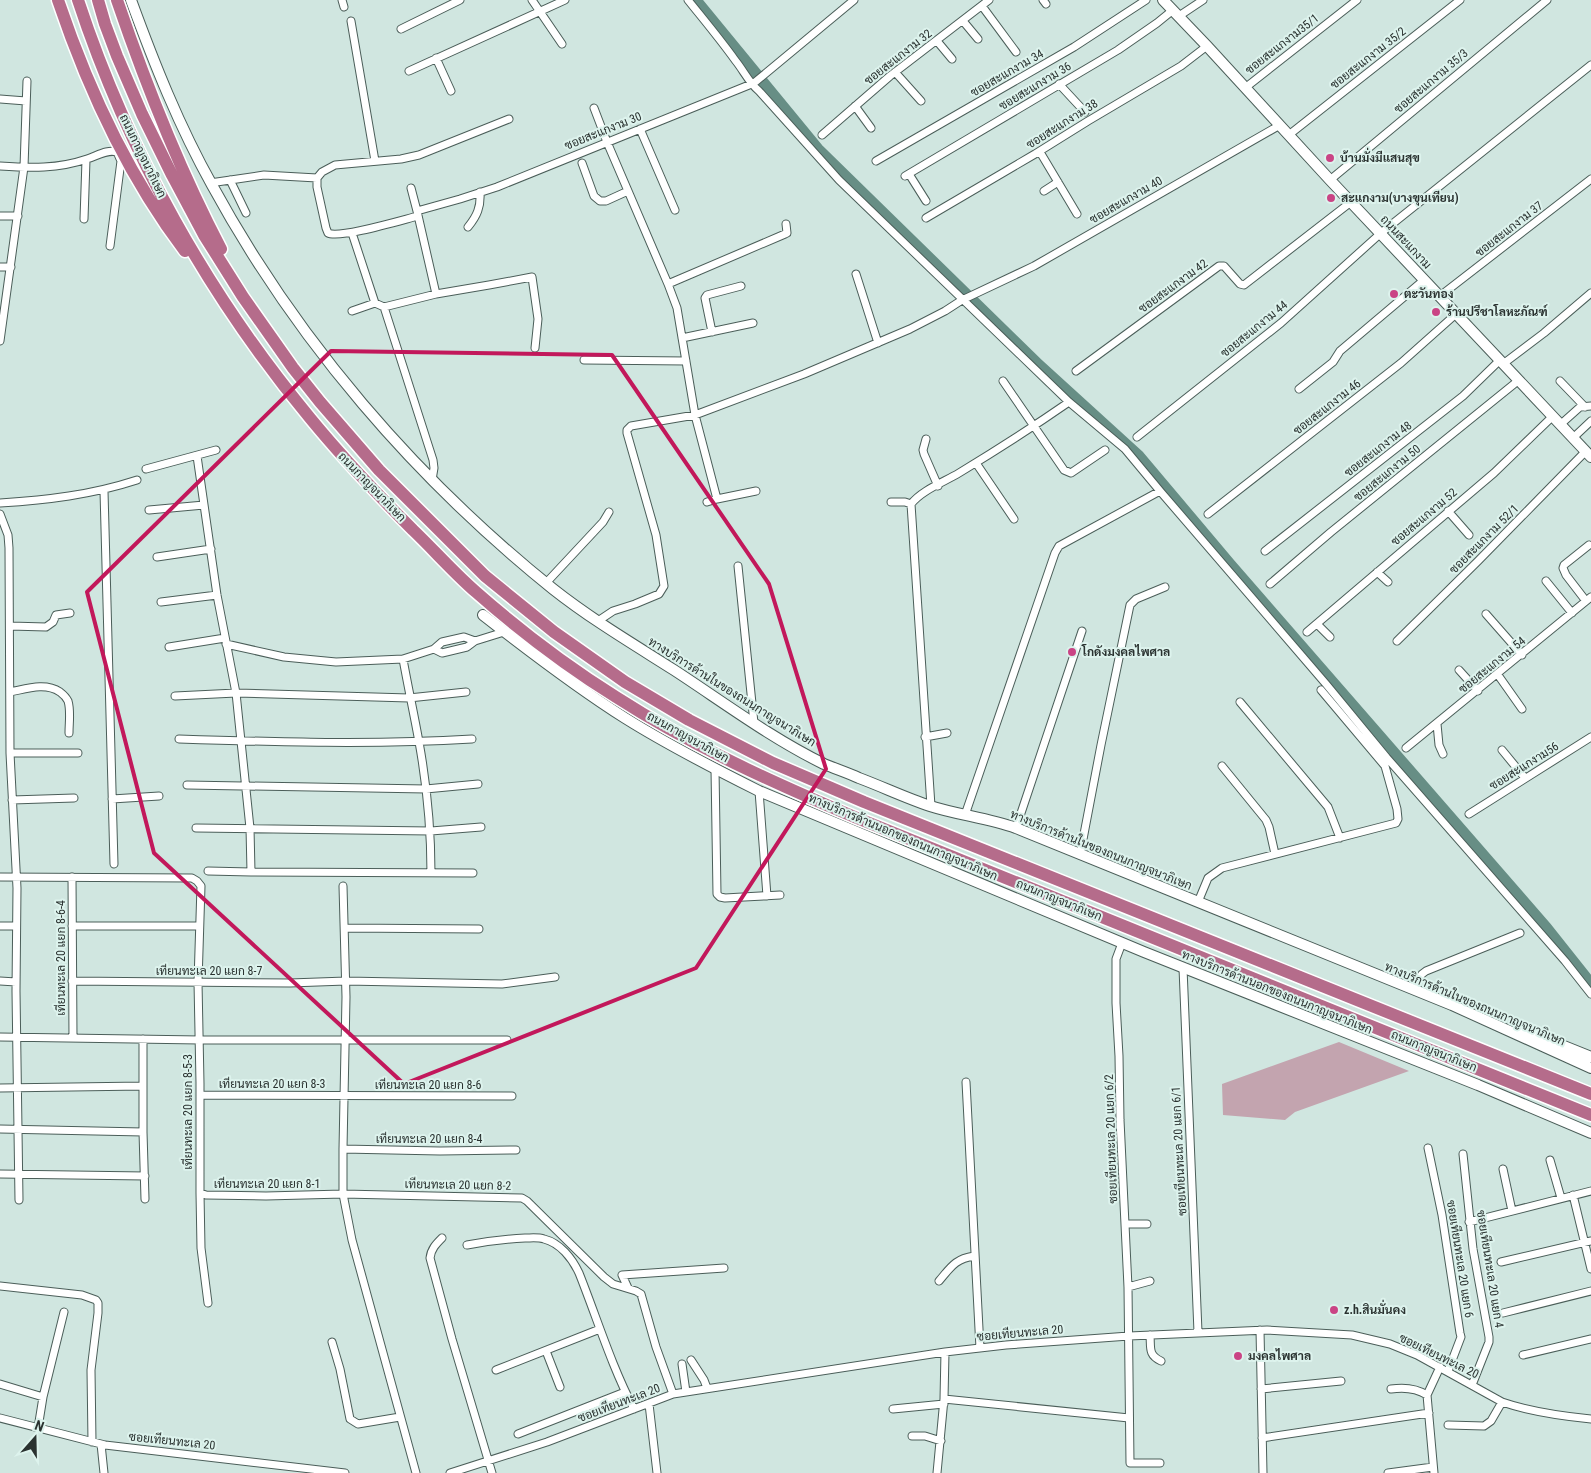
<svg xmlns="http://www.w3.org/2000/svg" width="1591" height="1473" viewBox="0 0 1591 1473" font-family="'Roboto Condensed',Sarabun,sans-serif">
	<rect width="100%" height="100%" fill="#d0e6e0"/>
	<path fill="#c3a4af" d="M 1339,1042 L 1409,1071 L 1295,1112 L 1285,1120 L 1223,1115 L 1222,1084 Z"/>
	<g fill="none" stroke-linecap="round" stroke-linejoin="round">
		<path stroke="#678e85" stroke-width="14" d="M 694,0 L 817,150 L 1038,366 L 1138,457 L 1229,565 L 1545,928 L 1591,986"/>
		<defs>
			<path id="street" d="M 342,0 L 344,7
				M 532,0 L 562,44
				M 688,0 C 704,20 720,39 735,60 C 744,71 749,83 759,91 L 839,180 L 1069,402 L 1125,449 L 1160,491 L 1059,546 L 1055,553 L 965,815
				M 1043,0 L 1046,4
				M 982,6 L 1016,52
				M 1179,16 L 1203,0
				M 351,21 L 375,161
				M 963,21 L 978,39
				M 401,29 L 460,0
				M 937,41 L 952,59
				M 436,58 L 451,91
				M 409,71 L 565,0
				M 895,72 L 921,101
				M 1059,84 L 1085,112
				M 1245,88 L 1357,0
				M 0,99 L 26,101
				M 855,106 L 871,128
				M 594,108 L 607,142 L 668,284 L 677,308 L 695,415 L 717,499 L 756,491
				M 640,129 L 675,210
				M 1290,134 L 1460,0
				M 822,135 L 890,76 L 989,0
				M 1040,152 L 1077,214
				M 876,161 L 1074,47 L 1146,0
				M 582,163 L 594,196 L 600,201 L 606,201 L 628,191
				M 0,166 C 30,168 58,169 87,159 C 97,156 107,149 117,152 L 121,161 L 110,246
				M 909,174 L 926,201
				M 905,176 L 1118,50 L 1157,23 L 1173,10
				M 317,178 L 322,172 L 335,165 L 401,159 L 419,155 L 509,119
				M 230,180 L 246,213
				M 1330,180 L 1547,0
				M 210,183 L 264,175 L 317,178 L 317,187 L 326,228 L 328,233 C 339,239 402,220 418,216
				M 411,188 L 417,211
				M 1044,191 L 1058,182
				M 0,216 L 18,216
				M 926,218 L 1035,154 L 1088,121 L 1181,66 L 1207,46
				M 84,219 L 86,160
				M 468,227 C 477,216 481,207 480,192
				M 352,233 L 375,303 L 384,307
				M 0,267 L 11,267
				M 856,274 L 878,343
				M 668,284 L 785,234 L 787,233 L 786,224
				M 436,294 L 417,211 L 460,199 L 497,187 L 754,83 L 854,0
				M 1440,296 L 1591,179
				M 352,311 L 375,303
				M 712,332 L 705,298 L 707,295 L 741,286
				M 682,338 L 753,323
				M 0,341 L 24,167 L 27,81
				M 584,360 L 686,361
				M 1503,364 L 1544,333 L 1591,293
				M 1076,371 L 1219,266 L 1224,266 L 1240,284 L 1244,285 L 1351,202
				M 1003,381 L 1064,470 L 1071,473 L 1105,450
				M 1560,381 L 1585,407
				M 1299,389 L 1333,362 L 1340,351 L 1424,280
				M 1561,424 L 1580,407 L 1591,406
				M 1137,437 L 1281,323 L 1381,233 L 1591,65
				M 1573,438 L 1591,421
				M 926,439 L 923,450 L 924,454 L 938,486
				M 197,456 L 217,595 L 236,693 L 250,828 L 251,872 L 473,873
				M 976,463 L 1014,519
				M 146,469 L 216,450
				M 432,480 L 434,468 L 433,460 L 384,307 L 436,294 L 489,285 L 532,277 L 538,319 L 535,348
				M 104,491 L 114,864
				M 1160,491 L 1326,684 L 1387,758 L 1565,961 L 1591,994
				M 707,502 L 717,499
				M 891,502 L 905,502 L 911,504
				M 0,503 C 47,500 91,495 137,480
				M 149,510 L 204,505
				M 1448,511 L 1469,535
				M 0,514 L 8,535 L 9,548 L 10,753 L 17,888 L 16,991 L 19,1200
				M 1208,514 L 1401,363 L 1456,314
				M 1265,551 L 1463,396 L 1500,360
				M 157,557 L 211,549
				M 738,566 L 754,723
				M 1377,572 L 1388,582
				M 1546,581 L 1572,613
				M 546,583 L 603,522 L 609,512
				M 1270,584 L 1331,532 L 1519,380
				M 1586,601 L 1566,575 L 1563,568 L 1564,565 L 1589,545
				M 161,602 L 217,595
				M 1486,614 L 1522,655
				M 598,621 L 613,611 L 635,604 L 659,594 L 664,586 L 656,535 L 627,433 L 627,430 L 631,426 L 695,415 L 804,374 L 910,329 L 945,311 L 962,300 L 1034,266 L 1280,125
				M 1317,624 L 1330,637
				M 10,626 L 46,627 L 53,622 L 56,615 L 70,613
				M 1307,632 L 1494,473 L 1553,416
				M 1397,641 L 1478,561 L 1586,451
				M 226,644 L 284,657 L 336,662 L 403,659 L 434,649 L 442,642 L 464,637 L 475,641
				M 169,647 L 225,638
				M 434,649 L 442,653 L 467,647 L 475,641 L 504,632
				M 403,659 C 408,687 414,714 419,742 C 427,786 431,829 431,873
				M 1459,670 L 1478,691
				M 1498,675 L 1522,709
				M 10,692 C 26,689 45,682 60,692 C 64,695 66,697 68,701 C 71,711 69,722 69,733
				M 175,696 L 236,693 L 409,698 L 466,692
				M 1240,702 L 1328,807 L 1340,838
				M 1437,724 L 1439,745 L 1443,754
				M 925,737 L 947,733
				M 179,739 C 277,742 375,745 472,739
				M 1406,748 L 1591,597
				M 1502,750 L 1525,778
				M 10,753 L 78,753
				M 1222,766 L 1266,820 L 1269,827 L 1275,854
				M 715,769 L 717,894 L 720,897 L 725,898 L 780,895
				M 187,785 L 426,789 L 478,784
				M 759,791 L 767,896
				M 112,799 L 159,796
				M 12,800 L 74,798
				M 931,806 L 911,504 C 922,490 944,482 959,473 C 997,450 1033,427 1069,402
				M 1469,814 L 1591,737
				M 196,828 L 431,831 L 481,827
				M 1016,828 L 1082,631
				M 1080,855 L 1101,745 L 1130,605 L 1136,599 L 1165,587
				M 208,871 L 251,872
				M 0,877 L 192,878 L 197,881 L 201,886 L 198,982 L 200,1083 L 200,1193 L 206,1195 L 266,1196 L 343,1194 L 522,1198 L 527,1201 L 604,1277 L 613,1284 L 636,1291 L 641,1294 L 656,1347 L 673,1394
				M 72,877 L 73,1038
				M 343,886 L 346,997 L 343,1149 L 343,1194 L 352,1240 L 416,1473
				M 1198,902 L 1208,878 L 1222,868 L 1396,823 L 1398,819 L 1397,809 L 1385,766 L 1321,690
				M 0,926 L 16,926
				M 72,926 L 199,926
				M 345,928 L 479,929
				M 1122,943 L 1116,959 L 1116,1003 L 1119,1056 L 1120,1120 L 1128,1287 L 1130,1463 L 1160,1463
				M 1183,968 L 1198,1332
				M 0,981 L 16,982
				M 72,981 L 290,983 L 346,981 L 502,984 L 555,977
				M 1412,989 L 1422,974 L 1426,971 L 1520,933
				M 0,1037 L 200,1040 L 507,1040
				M 143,1039 L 143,1132 L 145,1199
				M 966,1082 L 980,1348
				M 0,1088 L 143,1086
				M 200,1095 L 512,1096
				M 0,1129 L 143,1132
				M 1428,1148 L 1442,1215 L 1460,1333 L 1461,1337 L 1448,1371
				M 343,1149 L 440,1151 L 516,1150
				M 1463,1154 L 1473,1249 L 1489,1337 L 1489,1342 L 1472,1385
				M 1550,1160 L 1561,1198
				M 1503,1169 L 1512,1211
				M 0,1174 L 145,1176
				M 200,1193 L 201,1248 L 208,1303
				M 1573,1195 L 1591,1269
				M 1469,1222 L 1591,1191
				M 1125,1224 L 1147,1224
				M 442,1238 C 436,1244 431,1249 430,1258 L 452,1339 L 492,1473
				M 467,1245 C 488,1241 504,1239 525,1238 C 531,1238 538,1237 544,1239 C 560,1243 572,1258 579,1273 C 597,1318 611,1365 634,1409
				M 1501,1262 L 1591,1241
				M 939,1281 C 951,1267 955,1259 974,1256
				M 0,1286 L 82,1295 L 96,1300 L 98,1303 L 98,1313 L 91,1370 L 92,1442
				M 1128,1287 L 1150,1281
				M 628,1288 L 622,1275 L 724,1268
				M 1503,1313 L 1591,1291
				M 1260,1330 L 1263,1473
				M 1150,1335 C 1151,1348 1148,1355 1161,1361
				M 332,1342 L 340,1369 L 350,1419 L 358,1424 L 400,1417
				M 546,1351 L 560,1387
				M 1523,1355 L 1591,1339
				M 691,1360 L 704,1380 L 707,1388
				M 682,1364 L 686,1392
				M 496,1370 L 600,1329
				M 0,1384 L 43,1397
				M 1261,1389 L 1341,1381
				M 1391,1389 C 1404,1387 1416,1388 1427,1395
				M 944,1399 L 1129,1418
				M 649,1404 L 657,1473
				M 893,1409 L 944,1404
				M 0,1418 L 105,1445 L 345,1473
				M 1448,1425 L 1484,1426 L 1491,1421 L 1502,1402
				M 38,1428 L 43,1397 L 64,1312
				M 518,1434 L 625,1392
				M 912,1436 L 925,1436 L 941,1441
				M 1262,1438 L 1429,1413
				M 101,1444 L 104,1473
				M 450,1473 L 547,1442 L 673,1394 L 686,1392 L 945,1352 L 1006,1345 L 1129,1336 L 1267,1330 L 1352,1335 L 1390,1344 L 1417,1355 L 1502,1402 C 1531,1412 1561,1416 1591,1419
				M 937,1473 L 944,1399 L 945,1352
				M 1388,1473 L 1433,1467
				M 1434,1473 L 1427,1395 L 1440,1367"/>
			<path id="secondary" d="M 131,0 C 154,63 179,126 212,185 C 297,341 415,478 553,589 C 591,619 633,644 674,670 C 723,702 771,738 824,764 C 836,769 848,773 859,778 C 883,787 906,798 930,806 C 958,815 988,818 1016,828 L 1452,1005 L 1591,1068
				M 1163,0 L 1207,46 L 1330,180 L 1591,457
				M 483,615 C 529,651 576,687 625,718 C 668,745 713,768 759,791 L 1144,952 L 1478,1085 L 1591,1133
				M 1524,1030 L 1591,1057"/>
			<path id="highway" d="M 58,0 C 88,89 128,176 185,251
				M 78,0 C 128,152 208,295 310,418 C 342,457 377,494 413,530 C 434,550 454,573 476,592 C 518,629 568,667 616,697 C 692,746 774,783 857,818 L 1591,1115
				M 98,0 L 105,24 L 117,56 L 142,114 L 172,175 L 204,235 L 243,297 L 293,368 L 320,402 L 379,470 L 485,576 L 554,632 L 625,682 L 689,720 L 773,763 L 864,802 L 1591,1094
				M 117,0 C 146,85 179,169 221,249"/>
		</defs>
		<use href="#street" stroke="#4b5e59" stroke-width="9"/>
		<use href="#secondary" stroke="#4b5e59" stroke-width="12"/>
		<use href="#highway" stroke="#fff" stroke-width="15"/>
		<use href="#street" stroke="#fff" stroke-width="7"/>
		<use href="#secondary" stroke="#fff" stroke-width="10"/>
		<use href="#highway" stroke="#b56c8b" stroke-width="12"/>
	</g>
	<path fill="none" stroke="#c2185b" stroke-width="4" stroke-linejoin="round" d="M 331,351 L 612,355 L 769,584 L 826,769 L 696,968 L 404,1084 L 154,853 L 87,592 Z"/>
	<g fill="#ca4485" stroke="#ddf3ed" stroke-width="2">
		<circle cx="1330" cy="158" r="5"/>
		<circle cx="1331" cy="198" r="5"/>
		<circle cx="1394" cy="294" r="5"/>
		<circle cx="1436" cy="312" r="5"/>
		<circle cx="1072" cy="652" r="5"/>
		<circle cx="1334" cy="1310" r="5"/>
		<circle cx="1238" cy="1356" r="5"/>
	</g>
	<g text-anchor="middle" stroke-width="4" stroke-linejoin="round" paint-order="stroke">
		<g font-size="12" fill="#2a3230" stroke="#ddf3ed">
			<text transform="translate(1282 44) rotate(-38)" y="4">ซอยสะแกงาม35/1</text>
			<text transform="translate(898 57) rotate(-38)" y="4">ซอยสะแกงาม 32</text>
			<text transform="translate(1368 58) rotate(-38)" y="4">ซอยสะแกงาม 35/2</text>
			<text transform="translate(1007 73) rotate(-30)" y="4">ซอยสะแกงาม 34</text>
			<text transform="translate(1431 81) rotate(-40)" y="4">ซอยสะแกงาม 35/3</text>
			<text transform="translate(1035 86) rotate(-31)" y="4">ซอยสะแกงาม 36</text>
			<text transform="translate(1062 124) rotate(-32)" y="4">ซอยสะแกงาม 38</text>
			<text transform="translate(603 131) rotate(-22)" y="4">ซอยสะแกงาม 30</text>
			<text transform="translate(143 156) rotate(64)" y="4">ถนนกาญจนาภิเษก</text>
			<text transform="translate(1126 200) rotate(-30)" y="4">ซอยสะแกงาม 40</text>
			<text transform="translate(1509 229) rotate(-38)" y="4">ซอยสะแกงาม 37</text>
			<text transform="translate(1406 242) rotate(47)" y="4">ถนนสะแกงาม</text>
			<text transform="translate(1173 286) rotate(-36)" y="4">ซอยสะแกงาม 42</text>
			<text transform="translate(1254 329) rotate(-39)" y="4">ซอยสะแกงาม 44</text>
			<text transform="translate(1327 407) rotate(-38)" y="4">ซอยสะแกงาม 46</text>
			<text transform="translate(1378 449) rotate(-38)" y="4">ซอยสะแกงาม 48</text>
			<text transform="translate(1387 473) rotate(-39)" y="4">ซอยสะแกงาม 50</text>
			<text transform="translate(372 487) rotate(46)" y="4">ถนนกาญจนาภิเษก</text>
			<text transform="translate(1424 517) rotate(-40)" y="4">ซอยสะแกงาม 52</text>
			<text transform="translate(1484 539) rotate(-45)" y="4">ซอยสะแกงาม 52/1</text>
			<text transform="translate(1492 665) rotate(-39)" y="4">ซอยสะแกงาม 54</text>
			<text transform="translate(732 692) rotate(32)" y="4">ทางบริการด้านในของถนนกาญจนาภิเษก</text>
			<text transform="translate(688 737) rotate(29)" y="4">ถนนกาญจนาภิเษก</text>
			<text transform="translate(1524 766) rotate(-32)" y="4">ซอยสะแกงาม56</text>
			<text transform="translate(903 837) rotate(23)" y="4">ทางบริการด้านนอกของถนนกาญจนาภิเษก</text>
			<text transform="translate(1101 850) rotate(22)" y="4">ทางบริการด้านในของถนนกาญจนาภิเษก</text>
			<text transform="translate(1059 900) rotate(22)" y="4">ถนนกาญจนาภิเษก</text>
			<text transform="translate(61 958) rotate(-90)" y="4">เทียนทะเล 20 แยก 8-6-4</text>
			<text x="209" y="975">เทียนทะเล 20 แยก 8-7</text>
			<text transform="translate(1277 992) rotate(22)" y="4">ทางบริการด้านนอกของถนนกาญจนาภิเษก</text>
			<text transform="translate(1475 1004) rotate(23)" y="4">ทางบริการด้านในของถนนกาญจนาภิเษก</text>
			<text transform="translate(1434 1051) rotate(22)" y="4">ถนนกาญจนาภิเษก</text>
			<text x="272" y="1088">เทียนทะเล 20 แยก 8-3</text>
			<text x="428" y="1089">เทียนทะเล 20 แยก 8-6</text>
			<text transform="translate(188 1112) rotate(-90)" y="4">เทียนทะเล 20 แยก 8-5-3</text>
			<text x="429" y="1143">เทียนทะเล 20 แยก 8-4</text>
			<text transform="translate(1111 1139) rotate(-92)" y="4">ซอยเทียนทะเล 20 แยก 6/2</text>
			<text transform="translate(1179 1151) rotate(-93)" y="4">ซอยเทียนทะเล 20 แยก 6/1</text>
			<text x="267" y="1188">เทียนทะเล 20 แยก 8-1</text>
			<text transform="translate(458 1185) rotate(1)" y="4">เทียนทะเล 20 แยก 8-2</text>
			<text transform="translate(1460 1259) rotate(81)" y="4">ซอยเทียนทะเล 20 แยก 6</text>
			<text transform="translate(1490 1269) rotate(81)" y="4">ซอยเทียนทะเล 20 แยก 4</text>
			<text transform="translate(1020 1333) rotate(-5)" y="4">ซอยเทียนทะเล 20</text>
			<text transform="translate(1439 1356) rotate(26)" y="4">ซอยเทียนทะเล 20</text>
			<text transform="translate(619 1403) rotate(-21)" y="4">ซอยเทียนทะเล 20</text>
			<text transform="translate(172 1441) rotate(6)" y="4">ซอยเทียนทะเล 20</text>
		</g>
		<g font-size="12" font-weight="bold" fill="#2a3230" stroke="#ddf3ed" text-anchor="start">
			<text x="1340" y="162">บ้านมั่งมีแสนสุข</text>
			<text x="1341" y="202">สะแกงาม(บางขุนเทียน)</text>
			<text x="1404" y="298">ตะวันทอง</text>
			<text x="1446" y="316">ร้านปรีชาโลหะภัณฑ์</text>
			<text x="1082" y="656">โกดังมงคลไพศาล</text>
			<text x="1344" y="1314">z.h.สินมั่นคง</text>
			<text x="1248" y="1360">มงคลไพศาล</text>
		</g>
	</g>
	<g transform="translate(35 1438) rotate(20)" stroke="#ddf3ed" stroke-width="4" paint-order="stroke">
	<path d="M0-4L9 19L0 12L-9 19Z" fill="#2a3230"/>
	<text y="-8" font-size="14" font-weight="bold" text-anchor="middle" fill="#2a3230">N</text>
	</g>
</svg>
